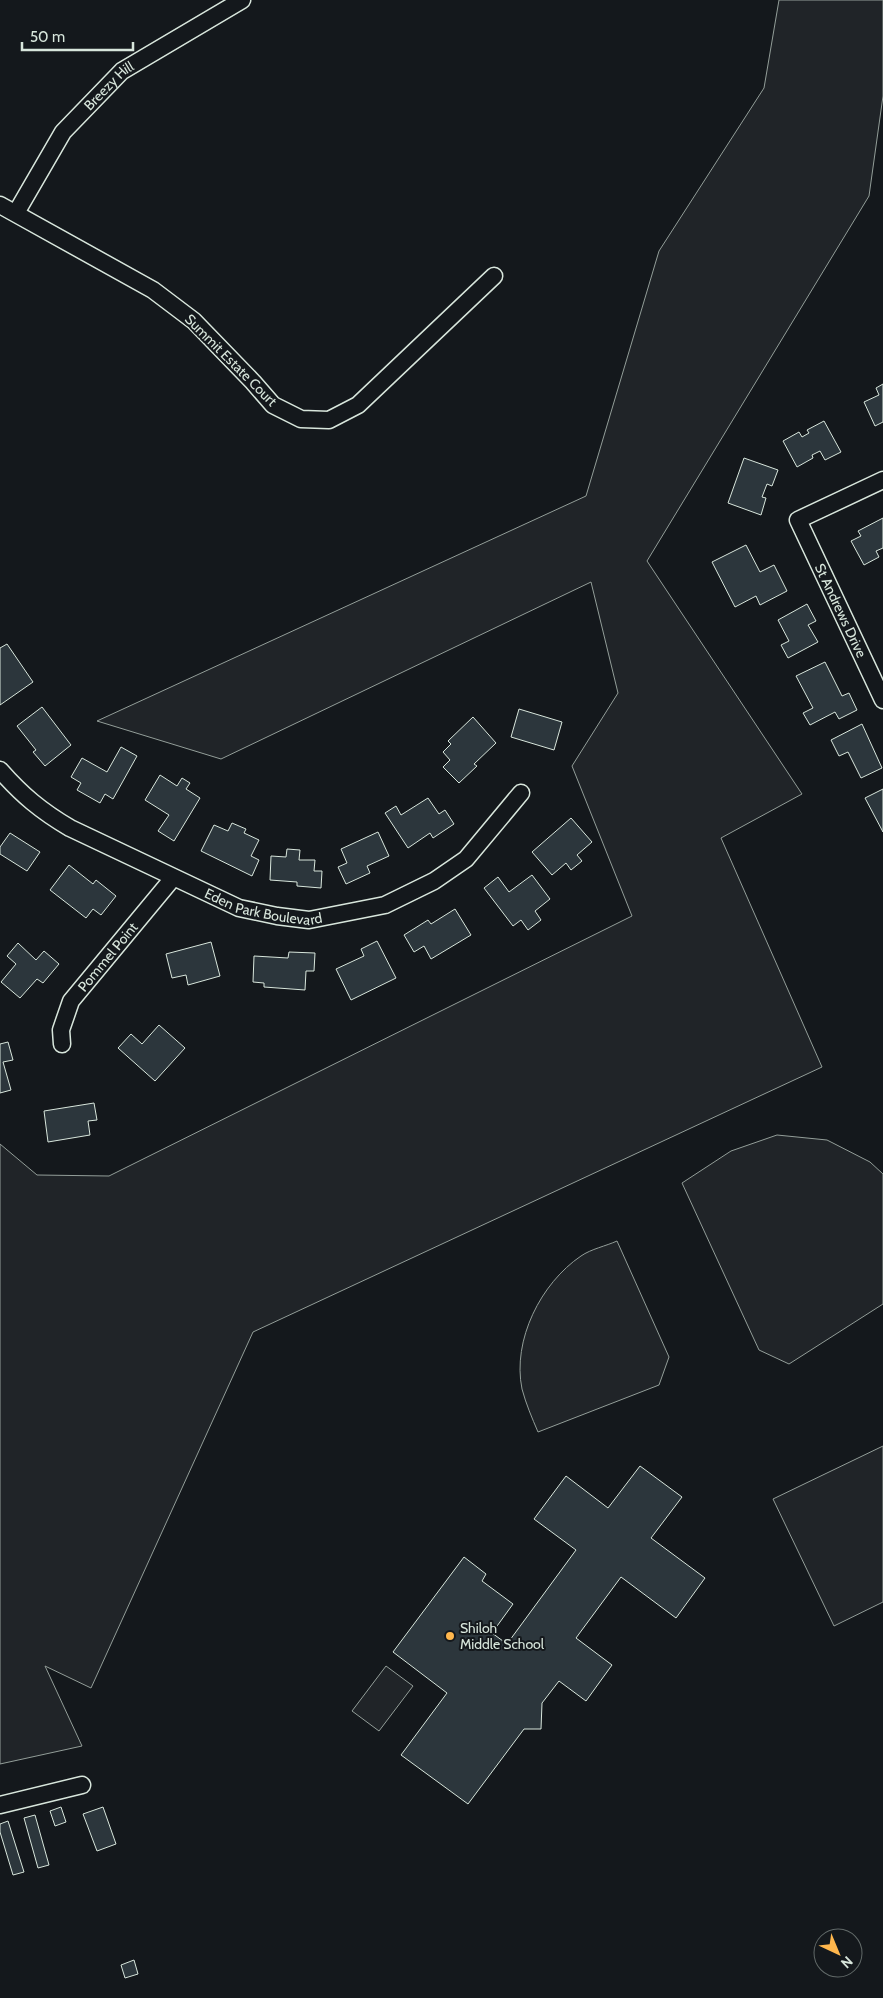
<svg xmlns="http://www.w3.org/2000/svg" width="883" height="1998" viewBox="0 0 883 1998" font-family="Cabin,sans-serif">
	<rect width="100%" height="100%" fill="#14181c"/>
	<path fill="#202428" stroke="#939e99" d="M 779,0 L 883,0 L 883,96 L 869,196 L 647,561 L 802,794 L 721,838 L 822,1067 L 253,1332 L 91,1688 L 45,1666 L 82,1746 L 0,1764 L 0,1144 L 37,1175 L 109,1176 L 632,916 L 572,766 L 618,693 L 591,582 L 221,759 L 97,721 L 586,496 L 659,251 L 764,88 Z
		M 777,1135 L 827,1140 L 870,1162 L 883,1174 L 883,1304 L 789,1364 L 759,1350 L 682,1183 L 731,1151 Z
		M 617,1241 L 669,1357 L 659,1385 L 538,1432 C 532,1418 526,1404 522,1389 C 512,1340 541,1283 581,1256 C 591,1249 606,1246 617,1241 Z
		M 883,1446 L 883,1602 L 834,1626 L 773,1499 Z
		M 386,1666 L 413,1686 L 379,1731 L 352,1711 Z"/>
	<path fill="#2c363c" stroke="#d8e6dc" d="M 883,384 L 883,422 L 875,426 L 864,402 L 879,395 L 876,388 Z
		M 824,421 L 841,452 L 825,460 L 820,451 L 812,455 L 813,458 L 797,467 L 783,441 L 799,432 L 802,437 L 809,433 L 807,430 Z
		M 744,458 L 778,470 L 772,486 L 767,484 L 762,497 L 766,498 L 761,515 L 728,503 Z
		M 883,518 L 883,548 L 876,551 L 879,557 L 864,565 L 851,541 L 861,536 L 858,531 Z
		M 746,545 L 760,572 L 774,565 L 787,591 L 760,605 L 756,596 L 735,607 L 712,562 Z
		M 807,604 L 816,621 L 808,625 L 818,642 L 788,658 L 781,645 L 789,641 L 778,620 Z
		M 7,644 L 33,682 L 0,705 L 0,648 Z
		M 825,662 L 842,696 L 849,693 L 857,710 L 839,719 L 835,712 L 810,725 L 803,713 L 813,708 L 796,676 Z
		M 42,707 L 71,745 L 45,766 L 33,752 L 36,750 L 17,726 Z
		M 519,709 L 562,722 L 554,750 L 511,737 Z
		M 473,717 L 496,743 L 474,764 L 477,766 L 459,783 L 443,767 L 450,760 L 443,752 L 451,744 L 448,741 Z
		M 862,724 L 882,768 L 861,778 L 848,752 L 839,756 L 831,740 Z
		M 121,747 L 137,756 L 113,799 L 105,794 L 100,803 L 77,790 L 81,783 L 71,777 L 82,758 L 107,772 Z
		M 160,775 L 177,786 L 182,778 L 190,783 L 186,789 L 200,798 L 174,841 L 158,831 L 169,815 L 145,800 Z
		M 883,789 L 883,832 L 865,798 Z
		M 428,798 L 439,814 L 445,810 L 454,824 L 433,838 L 430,833 L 408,848 L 385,813 L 396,806 L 401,815 Z
		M 571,818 L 592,842 L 577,855 L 582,861 L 571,870 L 566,863 L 552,875 L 532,852 Z
		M 232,823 L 246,829 L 244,833 L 259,840 L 251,856 L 259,860 L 252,876 L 201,851 L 214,825 L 228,831 Z
		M 378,832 L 389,856 L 367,866 L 370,873 L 346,884 L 338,867 L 347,863 L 341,849 Z
		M 10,833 L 40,852 L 27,871 L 0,854 L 0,847 Z
		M 287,849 L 300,850 L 299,860 L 315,860 L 314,871 L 322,871 L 321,888 L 297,886 L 297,882 L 270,880 L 271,856 L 286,857 Z
		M 69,865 L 93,884 L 96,880 L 116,896 L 101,915 L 93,909 L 86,918 L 50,890 Z
		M 532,875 L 550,899 L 535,911 L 541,920 L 528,930 L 521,920 L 513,926 L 484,888 L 498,877 L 509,892 Z
		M 455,909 L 471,935 L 431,959 L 424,946 L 414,952 L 404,935 L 428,920 L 431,924 Z
		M 377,941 L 396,978 L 351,1000 L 336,969 L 364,956 L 361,949 Z
		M 211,942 L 220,976 L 188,985 L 186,975 L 172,978 L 166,954 Z
		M 18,943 L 36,960 L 44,951 L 59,964 L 43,983 L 37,979 L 20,998 L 1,982 L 16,964 L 7,956 Z
		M 289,952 L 315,953 L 314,971 L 306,971 L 305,990 L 264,987 L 264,983 L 253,982 L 254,956 L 288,958 Z
		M 159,1025 L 185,1048 L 155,1081 L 118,1048 L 131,1034 L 142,1044 Z
		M 8,1042 L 13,1060 L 3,1062 L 11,1090 L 0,1093 L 0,1044 Z
		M 94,1103 L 97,1120 L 88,1121 L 90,1135 L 48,1142 L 44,1111 Z
		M 640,1466 L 682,1497 L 651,1538 L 705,1578 L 676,1618 L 621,1577 L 576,1638 L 612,1665 L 586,1701 L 559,1681 L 542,1703 L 541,1729 L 524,1729 L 468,1804 L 401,1755 L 447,1693 L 393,1652 L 464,1557 L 486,1574 L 482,1581 L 513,1604 L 492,1633 L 507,1644 L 576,1550 L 534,1519 L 566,1476 L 608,1508 Z
		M 61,1807 L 66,1822 L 55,1826 L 50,1811 Z
		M 103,1807 L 116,1844 L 97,1851 L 83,1814 Z
		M 35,1815 L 49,1865 L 38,1868 L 24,1818 Z
		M 8,1821 L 24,1872 L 13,1875 L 0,1832 L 0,1824 Z
		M 134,1960 L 138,1974 L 125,1978 L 121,1965 Z"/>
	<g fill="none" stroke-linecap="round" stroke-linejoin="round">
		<defs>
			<g id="minor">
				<path d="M 0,205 L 153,290 L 194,321 L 253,382 L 273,405 L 301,419 L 329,420 L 358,405 L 494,276"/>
				<path id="s1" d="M 16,213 L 63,132 L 122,71 L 242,0"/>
				<path id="s2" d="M 883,480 L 798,520 L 883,700"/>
				<path id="s3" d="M 0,770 C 22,795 41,811 70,828 L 239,908 L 277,916 L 309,920 L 385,905 L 434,881 L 466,859 L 521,793"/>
				<path id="s4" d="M 62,1044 L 61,1030 L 71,1001 L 173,878"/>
				<path d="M 0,1805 L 82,1785"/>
			</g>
		</defs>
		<use href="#minor" stroke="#d8e6dc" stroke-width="19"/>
		<use href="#minor" stroke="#14181c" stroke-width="16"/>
	</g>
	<circle fill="#ffb74d" stroke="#14181c" stroke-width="2" cx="450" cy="1636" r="5"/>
	<g text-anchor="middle" stroke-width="4" stroke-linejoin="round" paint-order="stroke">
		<g font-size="14" fill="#d8e6dc" stroke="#14181c">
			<text dy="5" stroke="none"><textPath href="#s1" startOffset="159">Breezy Hill</textPath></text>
			<text transform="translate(231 360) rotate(45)" y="5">Summit Estate Court</text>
			<text dy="5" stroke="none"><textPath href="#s2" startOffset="194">St Andrews Drive</textPath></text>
			<text dy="5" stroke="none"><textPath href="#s3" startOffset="302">Eden Park Boulevard</textPath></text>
			<text dy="5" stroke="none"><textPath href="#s4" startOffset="102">Pommel Point</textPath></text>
		</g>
		<g font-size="14" fill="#d8e6dc" stroke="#14181c" text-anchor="start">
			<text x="460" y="1633">Shiloh<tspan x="460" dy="16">Middle School</tspan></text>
		</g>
	</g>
	<g transform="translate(838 1953) rotate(136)"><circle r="24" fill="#14181c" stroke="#626a69"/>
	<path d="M0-4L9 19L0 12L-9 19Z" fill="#ffb74d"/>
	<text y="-8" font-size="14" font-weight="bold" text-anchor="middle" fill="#d8e6dc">N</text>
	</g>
	<path d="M22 42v8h111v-8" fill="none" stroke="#d8e6dc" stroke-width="2.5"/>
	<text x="30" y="42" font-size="15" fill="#d8e6dc" stroke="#14181c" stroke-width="4" paint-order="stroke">50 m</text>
</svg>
